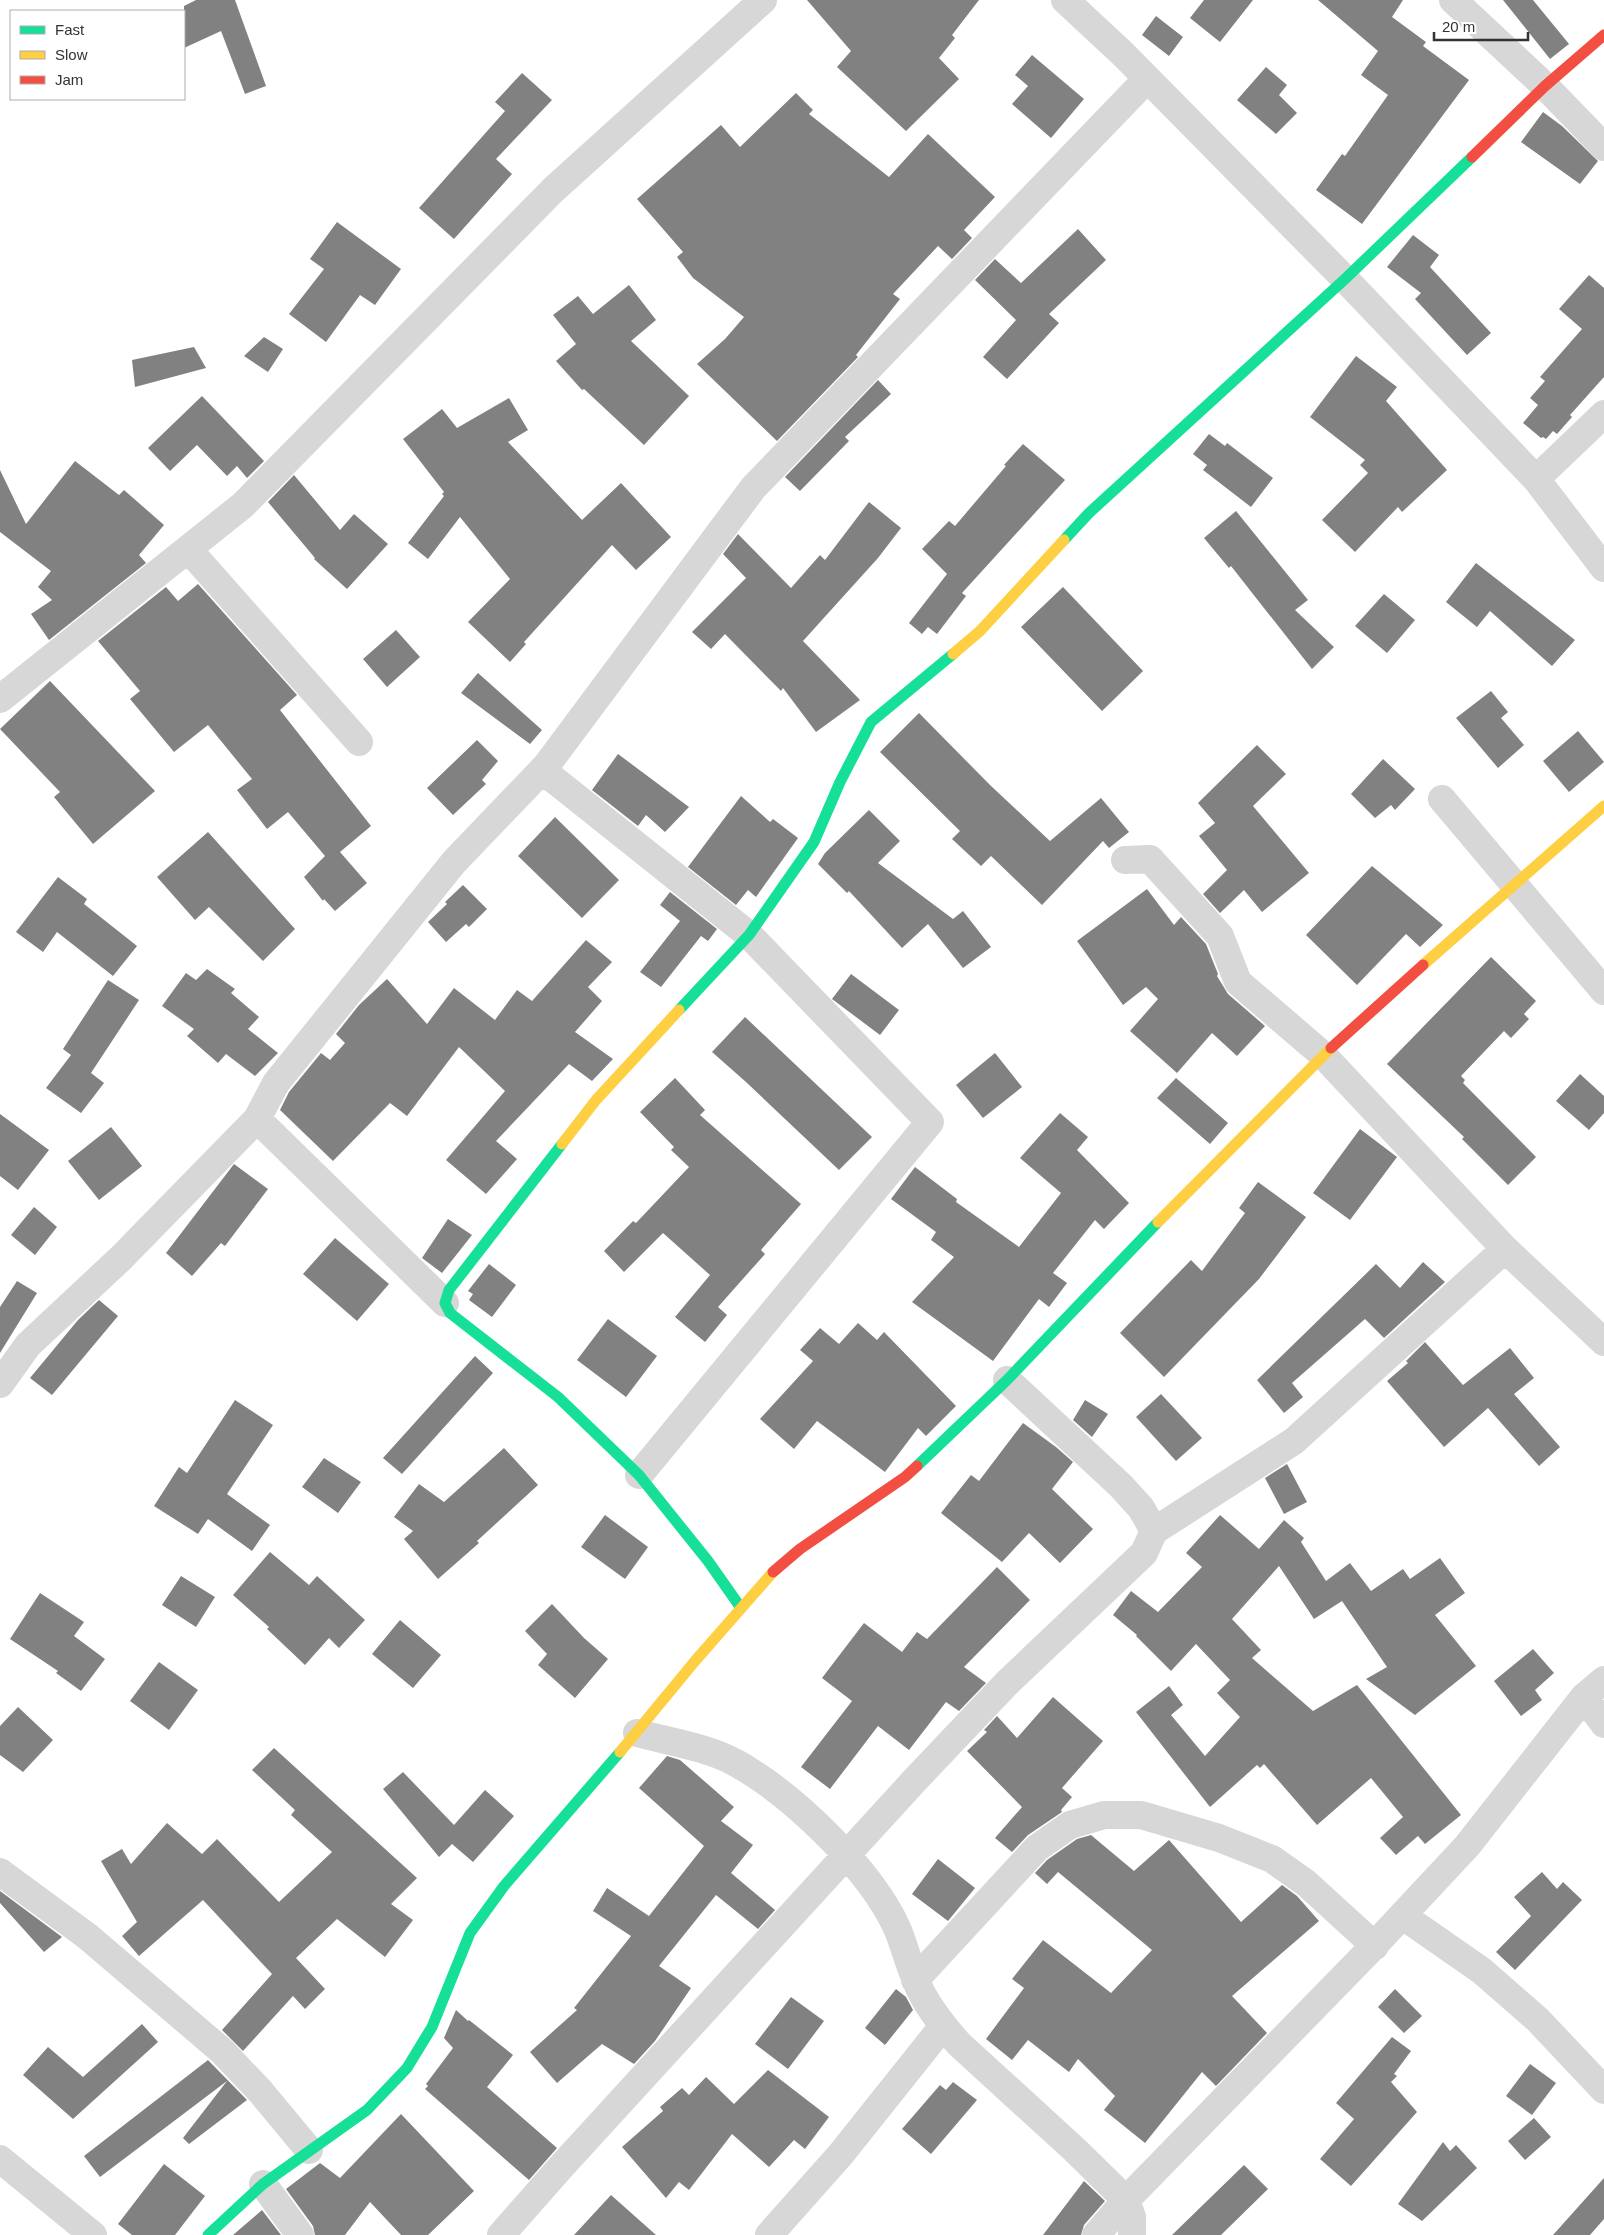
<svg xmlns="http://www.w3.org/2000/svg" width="1604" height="2235" viewBox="0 0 1604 2235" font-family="Arial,sans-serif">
	<rect width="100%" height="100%" fill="#fff"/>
	<path fill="#818181" d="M 196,0 L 235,0 L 266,86 L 245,94 L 221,31 L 184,48 L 184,6 Z
		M 807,0 L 979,0 L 952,35 L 955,38 L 939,58 L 959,79 L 906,131 L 837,67 L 851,51 Z
		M 1204,0 L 1253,0 L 1220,42 L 1190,18 Z
		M 1318,0 L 1403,0 L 1392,17 L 1426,42 L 1423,46 L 1469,80 L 1362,224 L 1316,190 L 1342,154 L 1345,156 L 1388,95 L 1361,75 L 1378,51 Z
		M 1503,0 L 1533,0 L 1569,44 L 1550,59 Z
		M 1156,16 L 1183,37 L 1169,56 L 1142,35 Z
		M 1032,55 L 1084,99 L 1051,138 L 1012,104 L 1028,86 L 1015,75 Z
		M 1266,67 L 1287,85 L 1279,95 L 1297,113 L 1276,134 L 1237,100 Z
		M 522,73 L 552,100 L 496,159 L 512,174 L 454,239 L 419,208 L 505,111 L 495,102 Z
		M 796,93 L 813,110 L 809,114 L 889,177 L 928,134 L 995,197 L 964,230 L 972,238 L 952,259 L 938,246 L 893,294 L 900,299 L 856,355 L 858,357 L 777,441 L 697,364 L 725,339 L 744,317 L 693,278 L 677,257 L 683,252 L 637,199 L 721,125 L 740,147 Z
		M 1543,112 L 1562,126 L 1598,161 L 1580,184 L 1521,142 Z
		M 337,222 L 401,269 L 375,305 L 360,295 L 326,342 L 289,314 L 324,269 L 310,259 Z
		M 1078,229 L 1106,260 L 1049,314 L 1059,323 L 1007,379 L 983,357 L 1016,320 L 975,280 L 995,259 L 1021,283 Z
		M 1413,235 L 1439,255 L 1430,267 L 1491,333 L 1467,355 L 1415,299 L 1421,293 L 1387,267 Z
		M 1589,275 L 1604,288 L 1604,377 L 1570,415 L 1572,417 L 1557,434 L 1553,431 L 1546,439 L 1543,437 L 1541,438 L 1523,423 L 1538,405 L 1530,398 L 1545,381 L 1540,377 L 1582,329 L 1559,309 Z
		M 629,285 L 656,320 L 631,341 L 689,396 L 644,445 L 584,389 L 582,390 L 556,361 L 576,344 L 553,315 L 578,296 L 593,314 Z
		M 264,337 L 283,349 L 268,372 L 244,356 Z
		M 194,347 L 206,368 L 135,387 L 132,360 Z
		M 1356,356 L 1397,387 L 1386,401 L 1447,470 L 1402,512 L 1398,507 L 1355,552 L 1322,520 L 1368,473 L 1360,465 L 1365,460 L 1310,417 Z
		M 878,380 L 891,394 L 845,437 L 849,441 L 800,491 L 785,477 Z
		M 202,396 L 264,461 L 247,478 L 237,466 L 227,476 L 197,445 L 170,471 L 148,448 Z
		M 509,398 L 528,430 L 508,442 L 582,520 L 621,483 L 671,537 L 636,570 L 612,545 L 524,642 L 526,644 L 510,662 L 468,622 L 510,579 L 460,517 L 428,559 L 408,543 L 444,496 L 442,494 L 444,492 L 403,439 L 442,409 L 457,428 Z
		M 1209,434 L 1225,446 L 1227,443 L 1273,478 L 1251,507 L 1203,470 L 1207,465 L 1193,454 Z
		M 1023,444 L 1065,480 L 962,593 L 966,596 L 937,634 L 928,627 L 922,634 L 909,623 L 947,574 L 922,549 L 949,521 L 955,526 L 1006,466 L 1004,465 Z
		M 75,461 L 119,495 L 124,490 L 164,525 L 139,555 L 146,563 L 49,640 L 31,614 L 52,600 L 38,587 L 51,571 L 0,532 L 0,470 L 26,524 Z
		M 294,475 L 340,530 L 354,514 L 388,544 L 347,589 L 314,559 L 315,558 L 268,502 Z
		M 869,502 L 901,528 L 878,558 L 803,641 L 860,700 L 816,732 L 783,688 L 781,691 L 725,634 L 711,649 L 692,632 L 746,578 L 723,554 L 738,534 L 791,588 L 820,555 L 825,560 Z
		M 1236,511 L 1308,600 L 1295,610 L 1334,647 L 1312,669 L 1231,566 L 1229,568 L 1204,538 Z
		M 1476,563 L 1575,640 L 1552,666 L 1490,611 L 1477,627 L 1446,602 Z
		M 198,584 L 297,695 L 280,710 L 371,826 L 340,852 L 367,883 L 335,911 L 324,899 L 323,901 L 304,877 L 325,856 L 288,812 L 267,829 L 237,790 L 252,779 L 208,725 L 174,752 L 130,699 L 140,691 L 98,641 L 166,587 L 178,601 Z
		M 1063,587 L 1143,671 L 1102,711 L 1021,627 Z
		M 1384,594 L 1415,620 L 1387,653 L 1355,626 Z
		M 396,630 L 420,657 L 387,687 L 363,659 Z
		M 478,673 L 542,730 L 530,744 L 461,693 Z
		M 50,681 L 155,791 L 93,844 L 54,797 L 60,792 L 0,729 Z
		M 1491,691 L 1508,712 L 1501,718 L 1524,745 L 1498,768 L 1456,718 Z
		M 919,713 L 990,785 L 1050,841 L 1101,798 L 1129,832 L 1109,848 L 1103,841 L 1042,905 L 991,856 L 981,866 L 952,839 L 960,831 L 880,752 Z
		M 1578,731 L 1604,762 L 1569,792 L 1543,761 Z
		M 477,740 L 498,761 L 482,780 L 486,784 L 453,815 L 427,788 Z
		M 1257,745 L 1286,774 L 1253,806 L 1309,873 L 1262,912 L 1244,890 L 1220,913 L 1203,894 L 1227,870 L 1199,836 L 1215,823 L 1198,803 Z
		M 618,754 L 689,807 L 665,832 L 646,815 L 638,826 L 592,790 Z
		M 1383,759 L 1415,789 L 1395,810 L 1391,805 L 1375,818 L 1351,794 Z
		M 741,796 L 770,822 L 773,819 L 798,838 L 756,897 L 748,890 L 736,905 L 688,867 Z
		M 869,810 L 900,841 L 878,863 L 953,919 L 963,911 L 991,947 L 963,968 L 928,924 L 902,948 L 849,891 L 847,893 L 818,864 L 825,853 Z
		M 555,817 L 619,880 L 582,918 L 518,856 Z
		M 208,832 L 295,929 L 263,961 L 209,907 L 195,920 L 157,877 Z
		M 1372,866 L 1443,925 L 1420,947 L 1406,934 L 1357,985 L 1306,935 Z
		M 58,877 L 87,899 L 84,904 L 137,946 L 113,976 L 57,932 L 43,952 L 16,932 Z
		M 463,885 L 487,909 L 469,927 L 466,924 L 446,942 L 428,922 L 447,904 L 445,902 Z
		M 1147,889 L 1174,925 L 1181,917 L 1206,944 L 1218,974 L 1217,976 L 1228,994 L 1265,1026 L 1237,1056 L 1212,1033 L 1177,1073 L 1130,1031 L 1158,999 L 1146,987 L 1123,1005 L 1077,941 Z
		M 670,892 L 717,929 L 708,941 L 701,936 L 661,987 L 640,972 L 680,921 L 660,905 Z
		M 586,940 L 612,962 L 588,987 L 602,1001 L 575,1032 L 613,1059 L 592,1081 L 569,1064 L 496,1141 L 517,1159 L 486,1194 L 446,1160 L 505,1091 L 459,1047 L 407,1116 L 390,1103 L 333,1161 L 280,1110 L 289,1092 L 321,1053 L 330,1060 L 345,1043 L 336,1034 L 359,1005 L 387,979 L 427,1024 L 454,988 L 495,1020 L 517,990 L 532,1001 Z
		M 1491,957 L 1536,1001 L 1524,1014 L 1529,1019 L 1511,1038 L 1504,1031 L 1461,1076 L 1465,1080 L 1463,1083 L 1536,1157 L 1508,1185 L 1462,1139 L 1464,1137 L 1387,1064 Z
		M 207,969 L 235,989 L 231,993 L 259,1017 L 248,1029 L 278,1053 L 255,1076 L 226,1054 L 218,1063 L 187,1036 L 194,1029 L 162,1006 L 186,973 L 196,980 Z
		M 851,974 L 899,1010 L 880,1035 L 832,999 Z
		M 108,980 L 139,1000 L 91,1073 L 104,1083 L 81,1113 L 46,1088 L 71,1055 L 63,1049 Z
		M 745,1017 L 872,1137 L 839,1170 L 746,1082 L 712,1052 Z
		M 995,1053 L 1022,1087 L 983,1118 L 956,1085 Z
		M 1580,1074 L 1604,1096 L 1604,1113 L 1589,1130 L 1556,1101 Z
		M 675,1078 L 705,1110 L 700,1115 L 801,1204 L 761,1250 L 765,1254 L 718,1307 L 727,1315 L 705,1342 L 675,1317 L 710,1275 L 663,1233 L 624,1272 L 604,1251 L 633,1221 L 636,1223 L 689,1167 L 671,1150 L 674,1147 L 640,1112 Z
		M 1176,1078 L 1228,1123 L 1210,1144 L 1157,1098 Z
		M 1060,1113 L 1088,1137 L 1077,1150 L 1129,1203 L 1104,1229 L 1095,1220 L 1053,1273 L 1067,1283 L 1049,1307 L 1039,1299 L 993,1361 L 912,1302 L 954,1257 L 931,1240 L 936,1232 L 891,1199 L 915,1167 L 957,1199 L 956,1202 L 1019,1247 L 1061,1193 L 1020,1158 Z
		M 0,1114 L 49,1150 L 18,1190 L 0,1176 Z
		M 111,1127 L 142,1166 L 99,1200 L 68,1161 Z
		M 1360,1129 L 1397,1157 L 1350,1220 L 1313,1193 Z
		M 234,1164 L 268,1189 L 225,1246 L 221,1243 L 192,1276 L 166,1253 Z
		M 1258,1182 L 1306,1217 L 1259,1279 L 1164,1377 L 1120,1333 L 1191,1260 L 1202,1271 L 1245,1213 L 1239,1208 Z
		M 34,1207 L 57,1227 L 35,1255 L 11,1235 Z
		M 448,1219 L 472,1235 L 442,1273 L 422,1258 Z
		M 335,1238 L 389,1284 L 357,1321 L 303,1274 Z
		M 1423,1262 L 1445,1282 L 1384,1338 L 1365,1319 L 1292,1383 L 1303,1397 L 1284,1413 L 1257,1380 L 1376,1264 L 1400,1288 Z
		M 489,1264 L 516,1285 L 492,1317 L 469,1300 L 473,1294 L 468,1291 Z
		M 17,1281 L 37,1293 L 0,1353 L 0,1307 Z
		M 99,1300 L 118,1316 L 52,1395 L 30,1378 L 78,1320 Z
		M 608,1319 L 657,1356 L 626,1397 L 577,1360 Z
		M 858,1323 L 877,1340 L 884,1332 L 956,1406 L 926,1436 L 918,1428 L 885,1472 L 817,1421 L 794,1449 L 760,1419 L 813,1361 L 800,1350 L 820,1328 L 839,1344 Z
		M 1425,1342 L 1463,1385 L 1510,1348 L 1534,1378 L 1514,1394 L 1560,1447 L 1539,1466 L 1488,1408 L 1444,1447 L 1387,1381 L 1408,1363 L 1406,1361 Z
		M 475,1356 L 493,1373 L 402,1474 L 383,1458 Z
		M 1161,1394 L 1202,1438 L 1176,1461 L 1136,1417 Z
		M 235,1400 L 273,1425 L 227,1494 L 270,1525 L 252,1551 L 208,1519 L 198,1534 L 154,1506 L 179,1467 L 187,1473 Z
		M 1085,1400 L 1108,1414 L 1092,1437 L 1073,1420 Z
		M 1023,1423 L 1056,1447 L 1073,1462 L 1052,1489 L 1093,1529 L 1060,1563 L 1029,1533 L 1002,1562 L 941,1513 L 971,1475 L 979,1481 Z
		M 504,1448 L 538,1485 L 477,1541 L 479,1543 L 438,1579 L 404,1539 L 413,1531 L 394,1517 L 419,1484 L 444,1502 Z
		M 324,1458 L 361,1482 L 338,1513 L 302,1487 Z
		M 1287,1464 L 1307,1502 L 1284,1514 L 1265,1478 Z
		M 605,1515 L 648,1547 L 625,1579 L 581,1547 Z
		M 1220,1515 L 1259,1549 L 1284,1520 L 1304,1538 L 1301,1542 L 1326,1581 L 1350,1563 L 1371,1591 L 1403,1569 L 1410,1579 L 1440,1558 L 1465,1593 L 1435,1615 L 1476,1666 L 1415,1715 L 1366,1679 L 1387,1667 L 1342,1601 L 1314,1619 L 1279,1566 L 1232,1619 L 1261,1650 L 1252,1658 L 1313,1711 L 1357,1685 L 1461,1815 L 1425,1844 L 1418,1836 L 1396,1855 L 1380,1838 L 1403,1817 L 1371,1778 L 1317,1825 L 1264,1764 L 1260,1768 L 1257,1765 L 1210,1807 L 1136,1712 L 1169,1686 L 1183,1705 L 1171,1715 L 1205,1756 L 1240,1717 L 1217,1693 L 1230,1680 L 1196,1644 L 1171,1671 L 1136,1636 L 1137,1635 L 1113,1615 L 1131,1591 L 1158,1612 L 1202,1567 L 1186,1553 Z
		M 270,1552 L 309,1585 L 317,1576 L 365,1620 L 339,1648 L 329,1638 L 305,1665 L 267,1629 L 269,1627 L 233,1595 Z
		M 997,1567 L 1030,1600 L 964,1667 L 986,1683 L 959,1711 L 946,1702 L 909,1750 L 878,1726 L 830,1789 L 801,1767 L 852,1701 L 822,1678 L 864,1623 L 902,1652 L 917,1632 L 927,1639 Z
		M 181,1576 L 215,1597 L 196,1627 L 162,1605 Z
		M 40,1593 L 84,1622 L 74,1636 L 105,1659 L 81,1691 L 56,1673 L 58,1671 L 10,1639 Z
		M 552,1604 L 584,1638 L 608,1659 L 575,1698 L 538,1665 L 547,1654 L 525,1631 Z
		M 400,1620 L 441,1655 L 413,1688 L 372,1654 Z
		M 1533,1649 L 1554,1673 L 1535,1690 L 1542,1700 L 1521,1716 L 1494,1681 Z
		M 159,1662 L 198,1690 L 169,1730 L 130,1701 Z
		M 1053,1697 L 1103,1741 L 1062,1788 L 1072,1797 L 1061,1810 L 1062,1812 L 1028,1835 L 1012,1852 L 995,1838 L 1022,1807 L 967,1751 L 987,1732 L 984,1730 L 997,1716 L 1017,1738 Z
		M 18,1707 L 53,1740 L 23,1772 L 0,1755 L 0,1726 Z
		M 274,1748 L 417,1878 L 391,1904 L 413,1920 L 385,1957 L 337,1919 L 296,1958 L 325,1989 L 305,2009 L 293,1996 L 243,2051 L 222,2030 L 272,1974 L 203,1900 L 139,1956 L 122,1936 L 137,1922 L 101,1861 L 122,1849 L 131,1864 L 167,1823 L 202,1854 L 217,1839 L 279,1902 L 332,1852 L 291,1815 L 295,1810 L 252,1770 Z
		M 667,1756 L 680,1760 L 734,1807 L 721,1821 L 753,1845 L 731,1873 L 775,1910 L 758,1929 L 716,1895 L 659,1966 L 691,1988 L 655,2041 L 634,2064 L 602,2044 L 557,2083 L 530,2052 L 577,2010 L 574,2008 L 631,1936 L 593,1911 L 607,1888 L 649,1916 L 704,1846 L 639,1788 Z
		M 403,1772 L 454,1825 L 485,1790 L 514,1816 L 473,1862 L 452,1844 L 439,1857 L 383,1789 Z
		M 1091,1835 L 1134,1871 L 1169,1840 L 1241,1922 L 1282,1885 L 1297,1896 L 1319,1921 L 1232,1996 L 1267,2033 L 1216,2086 L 1202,2072 L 1145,2143 L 1104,2110 L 1115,2096 L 1078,2059 L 1069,2072 L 1028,2040 L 1012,2060 L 986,2039 L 1024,1988 L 1012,1979 L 1043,1940 L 1111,1993 L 1152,1950 L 1058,1872 L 1047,1884 L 1035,1873 L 1047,1860 L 1077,1839 Z
		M 938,1859 L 975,1888 L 948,1921 L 912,1894 Z
		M 1542,1872 L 1557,1889 L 1563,1882 L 1582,1900 L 1515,1970 L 1496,1952 L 1531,1916 L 1514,1897 Z
		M 0,1891 L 62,1937 L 44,1952 L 0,1903 Z
		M 896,1989 L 906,1997 L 913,2010 L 885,2045 L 865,2028 Z
		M 1395,1989 L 1422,2016 L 1404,2033 L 1378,2007 Z
		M 791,1997 L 824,2021 L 788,2069 L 755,2044 Z
		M 456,2010 L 468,2021 L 469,2020 L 513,2055 L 487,2087 L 557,2148 L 529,2180 L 425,2089 L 428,2086 L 426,2084 L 453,2048 L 444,2038 Z
		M 142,2024 L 158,2042 L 73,2119 L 23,2075 L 48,2047 L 83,2077 Z
		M 1392,2037 L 1411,2051 L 1394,2074 L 1397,2076 L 1391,2082 L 1417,2112 L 1351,2186 L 1320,2159 L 1354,2119 L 1336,2103 Z
		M 208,2060 L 247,2100 L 189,2144 L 183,2138 L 227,2081 L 100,2177 L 84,2156 Z
		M 1530,2064 L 1556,2083 L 1532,2115 L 1506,2096 Z
		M 768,2070 L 829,2117 L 805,2149 L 794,2140 L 769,2167 L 732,2134 L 689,2190 L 679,2182 L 666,2198 L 622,2147 L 663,2111 L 660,2107 L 682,2088 L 689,2095 L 706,2077 L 734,2104 Z
		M 953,2082 L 977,2100 L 931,2154 L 902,2129 L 940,2085 L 946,2090 Z
		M 401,2114 L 474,2191 L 428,2235 L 401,2235 L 370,2202 L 345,2235 L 315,2235 L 313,2226 L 286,2189 L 320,2163 L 340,2178 Z
		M 1534,2118 L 1551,2137 L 1525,2160 L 1508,2141 Z
		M 1443,2142 L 1450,2151 L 1456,2145 L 1477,2168 L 1422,2221 L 1398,2204 Z
		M 164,2164 L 205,2196 L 175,2235 L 132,2235 L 118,2224 Z
		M 1244,2165 L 1268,2189 L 1221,2235 L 1172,2235 Z
		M 1604,2178 L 1604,2219 L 1590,2235 L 1553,2235 Z
		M 1084,2181 L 1105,2201 L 1084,2225 L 1081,2235 L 1043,2235 Z
		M 611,2195 L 656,2235 L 574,2235 Z
		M 262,2210 L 281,2235 L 233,2235 Z"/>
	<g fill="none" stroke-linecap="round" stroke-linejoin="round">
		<path stroke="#d7d7d7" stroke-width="28" d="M 1065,0 L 1123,54 L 1345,279 L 1536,479 L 1604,568
			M 1453,0 L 1545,86 L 1604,147
			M 1536,479 L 1604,414
			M 188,549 L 359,742
			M 0,699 L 243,505 L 553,190 L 763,0
			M 542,770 L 749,935 L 930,1122 L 639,1475
			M 1442,799 L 1604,991
			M 1125,860 L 1150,859 L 1220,936 L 1238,982 L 1323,1055 L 1505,1249 L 1604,1342
			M 257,1119 L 445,1303
			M 0,1384 L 28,1345 L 121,1258 L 257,1119 L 276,1083 L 454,862 L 546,766 L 753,488 L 1147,79
			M 1154,1531 L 1294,1441 L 1505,1249
			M 1584,1697 L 1604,1724
			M 637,1733 C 670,1742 708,1747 738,1764 C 794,1796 870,1869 897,1928 C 904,1944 908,1962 915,1978 C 924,2003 942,2025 959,2044 L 1075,2150 L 1126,2200 L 1132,2217 L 1132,2235
			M 0,1872 L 87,1936 L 222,2051 L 260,2091 L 309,2150
			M 1403,1916 L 1482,1971 L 1538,2020 L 1604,2090
			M 915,1980 L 1037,1848 L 1070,1825 L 1104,1815 L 1141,1815 L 1219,1838 L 1272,1859 L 1306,1883 L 1375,1946
			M 0,2159 L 93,2235
			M 263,2184 L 300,2235
			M 501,2235 L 560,2168 L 914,1781 L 1008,1682 L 1144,1553 L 1154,1531 L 1141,1508 L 1121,1486 L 1007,1380
			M 769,2235 L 841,2154 L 943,2026
			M 1096,2235 L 1126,2200 L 1367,1953 L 1467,1846 L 1584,1697 L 1604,1680"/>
		<path stroke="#16e098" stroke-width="11" d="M 1064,540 L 1089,513 L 1345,279 L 1472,157
			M 679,1010 L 749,935 L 814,842 L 840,782 L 871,722 L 953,654
			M 562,1144 L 449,1290 L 445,1303 L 450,1313 L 558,1397 L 639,1475 L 708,1561 L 741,1608
			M 917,1466 L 1007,1380 L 1158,1222
			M 208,2235 L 263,2184 L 367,2110 L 407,2068 L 432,2027 L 470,1933 L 504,1886 L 620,1752"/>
		<path stroke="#ffcf43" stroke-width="11" d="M 953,654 L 980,631 L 1064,540
			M 1423,965 L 1604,806
			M 562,1144 L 596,1100 L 679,1010
			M 1158,1222 L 1331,1048
			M 620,1752 L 695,1661 L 773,1572"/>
		<path stroke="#f24e42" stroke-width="11" d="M 1472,157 L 1545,86 L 1604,35
			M 1331,1048 L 1423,965
			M 773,1572 L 800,1549 L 905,1477 L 917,1466"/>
	</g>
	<rect x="10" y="10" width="175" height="90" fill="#ffffff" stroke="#adadad"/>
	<rect x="20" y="26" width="25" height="8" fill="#16e098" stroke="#adadad"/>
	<text x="55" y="35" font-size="15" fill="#333333">Fast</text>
	<rect x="20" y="51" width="25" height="8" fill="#ffcf43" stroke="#adadad"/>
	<text x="55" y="60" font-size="15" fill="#333333">Slow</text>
	<rect x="20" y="76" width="25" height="8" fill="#f24e42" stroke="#adadad"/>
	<text x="55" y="85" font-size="15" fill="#333333">Jam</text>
	<path d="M1434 32v8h94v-8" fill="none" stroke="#333333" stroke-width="2.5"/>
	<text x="1442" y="32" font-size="15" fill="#333333" stroke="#ffffff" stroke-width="4" paint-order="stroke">20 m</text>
</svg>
